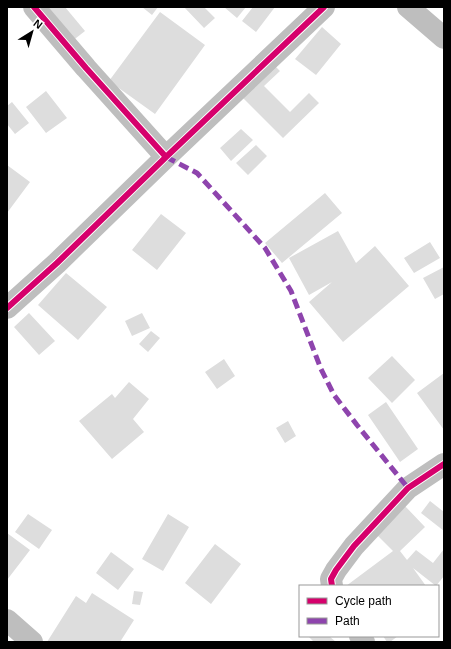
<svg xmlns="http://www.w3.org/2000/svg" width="451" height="649" viewBox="0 0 451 649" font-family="Arial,sans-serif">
	<rect width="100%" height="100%" fill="#fff"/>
	<path fill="#ddd" d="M 50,7 L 65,7 L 85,31 L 71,42 L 45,11 Z
		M 142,7 L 158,7 L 152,15 Z
		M 184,7 L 204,7 L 215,18 L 204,28 Z
		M 224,7 L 246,7 L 237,18 Z
		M 253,7 L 275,7 L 256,32 L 242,21 Z
		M 160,12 L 205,45 L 155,114 L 109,81 Z
		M 322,27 L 341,44 L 316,75 L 295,59 Z
		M 270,61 L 280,71 L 264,86 L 290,112 L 309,93 L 319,103 L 283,138 L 238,93 Z
		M 46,91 L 67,118 L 46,133 L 26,107 Z
		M 12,102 L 29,123 L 15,134 L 7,124 L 7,106 Z
		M 241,129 L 253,140 L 231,161 L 220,148 Z
		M 256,145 L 267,156 L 248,175 L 236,163 Z
		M 7,165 L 30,182 L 7,213 Z
		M 325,193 L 342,213 L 282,263 L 265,243 Z
		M 161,214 L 186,233 L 157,270 L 132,250 Z
		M 338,231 L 356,263 L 375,246 L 409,286 L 343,342 L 309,302 L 332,282 L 309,295 L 289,258 Z
		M 430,242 L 440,258 L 414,273 L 404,258 Z
		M 444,267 L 444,294 L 435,299 L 423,278 Z
		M 66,273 L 107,307 L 78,340 L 38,305 Z
		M 29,313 L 55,341 L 39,355 L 14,327 Z
		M 142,313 L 150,328 L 132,336 L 125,321 Z
		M 151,331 L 160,338 L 148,352 L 139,344 Z
		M 392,356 L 415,380 L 392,403 L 368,378 Z
		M 224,359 L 235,376 L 217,389 L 205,372 Z
		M 444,373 L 444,430 L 417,393 Z
		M 129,382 L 149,399 L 133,419 L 144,432 L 112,459 L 79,421 L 112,394 L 115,398 Z
		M 386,402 L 418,449 L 400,462 L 368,415 Z
		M 288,421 L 296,436 L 285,443 L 276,428 Z
		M 430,501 L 444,512 L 444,531 L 421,513 Z
		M 405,506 L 425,527 L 400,551 L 407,560 L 416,550 L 433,563 L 444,549 L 444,576 L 436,586 L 413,568 L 426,586 L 346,586 L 393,551 L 376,534 Z
		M 28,514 L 52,530 L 39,549 L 15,532 Z
		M 168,514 L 189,527 L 163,571 L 142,559 Z
		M 7,533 L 30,550 L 7,580 Z
		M 215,544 L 241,564 L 211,604 L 185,583 Z
		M 111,552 L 134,569 L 118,590 L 96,573 Z
		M 134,591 L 143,592 L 140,605 L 132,604 Z
		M 92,593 L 134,620 L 120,642 L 47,642 L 76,596 L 86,603 Z
		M 308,636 L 329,636 L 336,642 L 314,642 Z
		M 383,636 L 398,636 L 390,642 L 387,642 Z"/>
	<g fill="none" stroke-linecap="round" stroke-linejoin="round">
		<path stroke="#bebebe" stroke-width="22" d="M 34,7 L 86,68 L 166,157
			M 7,308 L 57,263 L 166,157 L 324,7
			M 332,586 L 331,579 L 336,570 L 354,546 L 408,488 L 444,464
			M 7,620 L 32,642
			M 360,636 L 364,642"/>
		<path stroke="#bebebe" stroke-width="22" d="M 408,7 L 444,38"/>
		<path stroke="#8e44ad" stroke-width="5" stroke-dasharray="10 5" stroke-linecap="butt" d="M 166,157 L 197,173 L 265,248 L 291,291 L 321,369 L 334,395 L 357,425 L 408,488"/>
		<defs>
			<path id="cycleway" d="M 34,7 L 86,68 L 166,157
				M 7,308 L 57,263 L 166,157 L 324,7
				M 332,586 L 331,579 L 336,570 L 354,546 L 408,488 L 444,464"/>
		</defs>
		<use href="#cycleway" stroke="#fff" stroke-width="8"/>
		<use href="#cycleway" stroke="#d6006c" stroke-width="6"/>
	</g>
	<rect width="451" height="649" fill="none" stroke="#000000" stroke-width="16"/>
	<rect x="299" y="585" width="140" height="52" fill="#ffffff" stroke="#999999"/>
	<rect x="307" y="598" width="20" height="6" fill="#d6006c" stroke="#999999"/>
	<text x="335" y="605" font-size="12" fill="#000000">Cycle path</text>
	<rect x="307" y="618" width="20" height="6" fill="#8e44ad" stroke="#999999"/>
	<text x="335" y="625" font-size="12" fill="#000000">Path</text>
	<g transform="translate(32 32) rotate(37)" stroke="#ffffff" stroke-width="3" paint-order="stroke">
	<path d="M0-3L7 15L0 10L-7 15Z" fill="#000000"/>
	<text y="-6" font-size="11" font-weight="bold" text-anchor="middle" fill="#000000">N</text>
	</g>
</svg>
